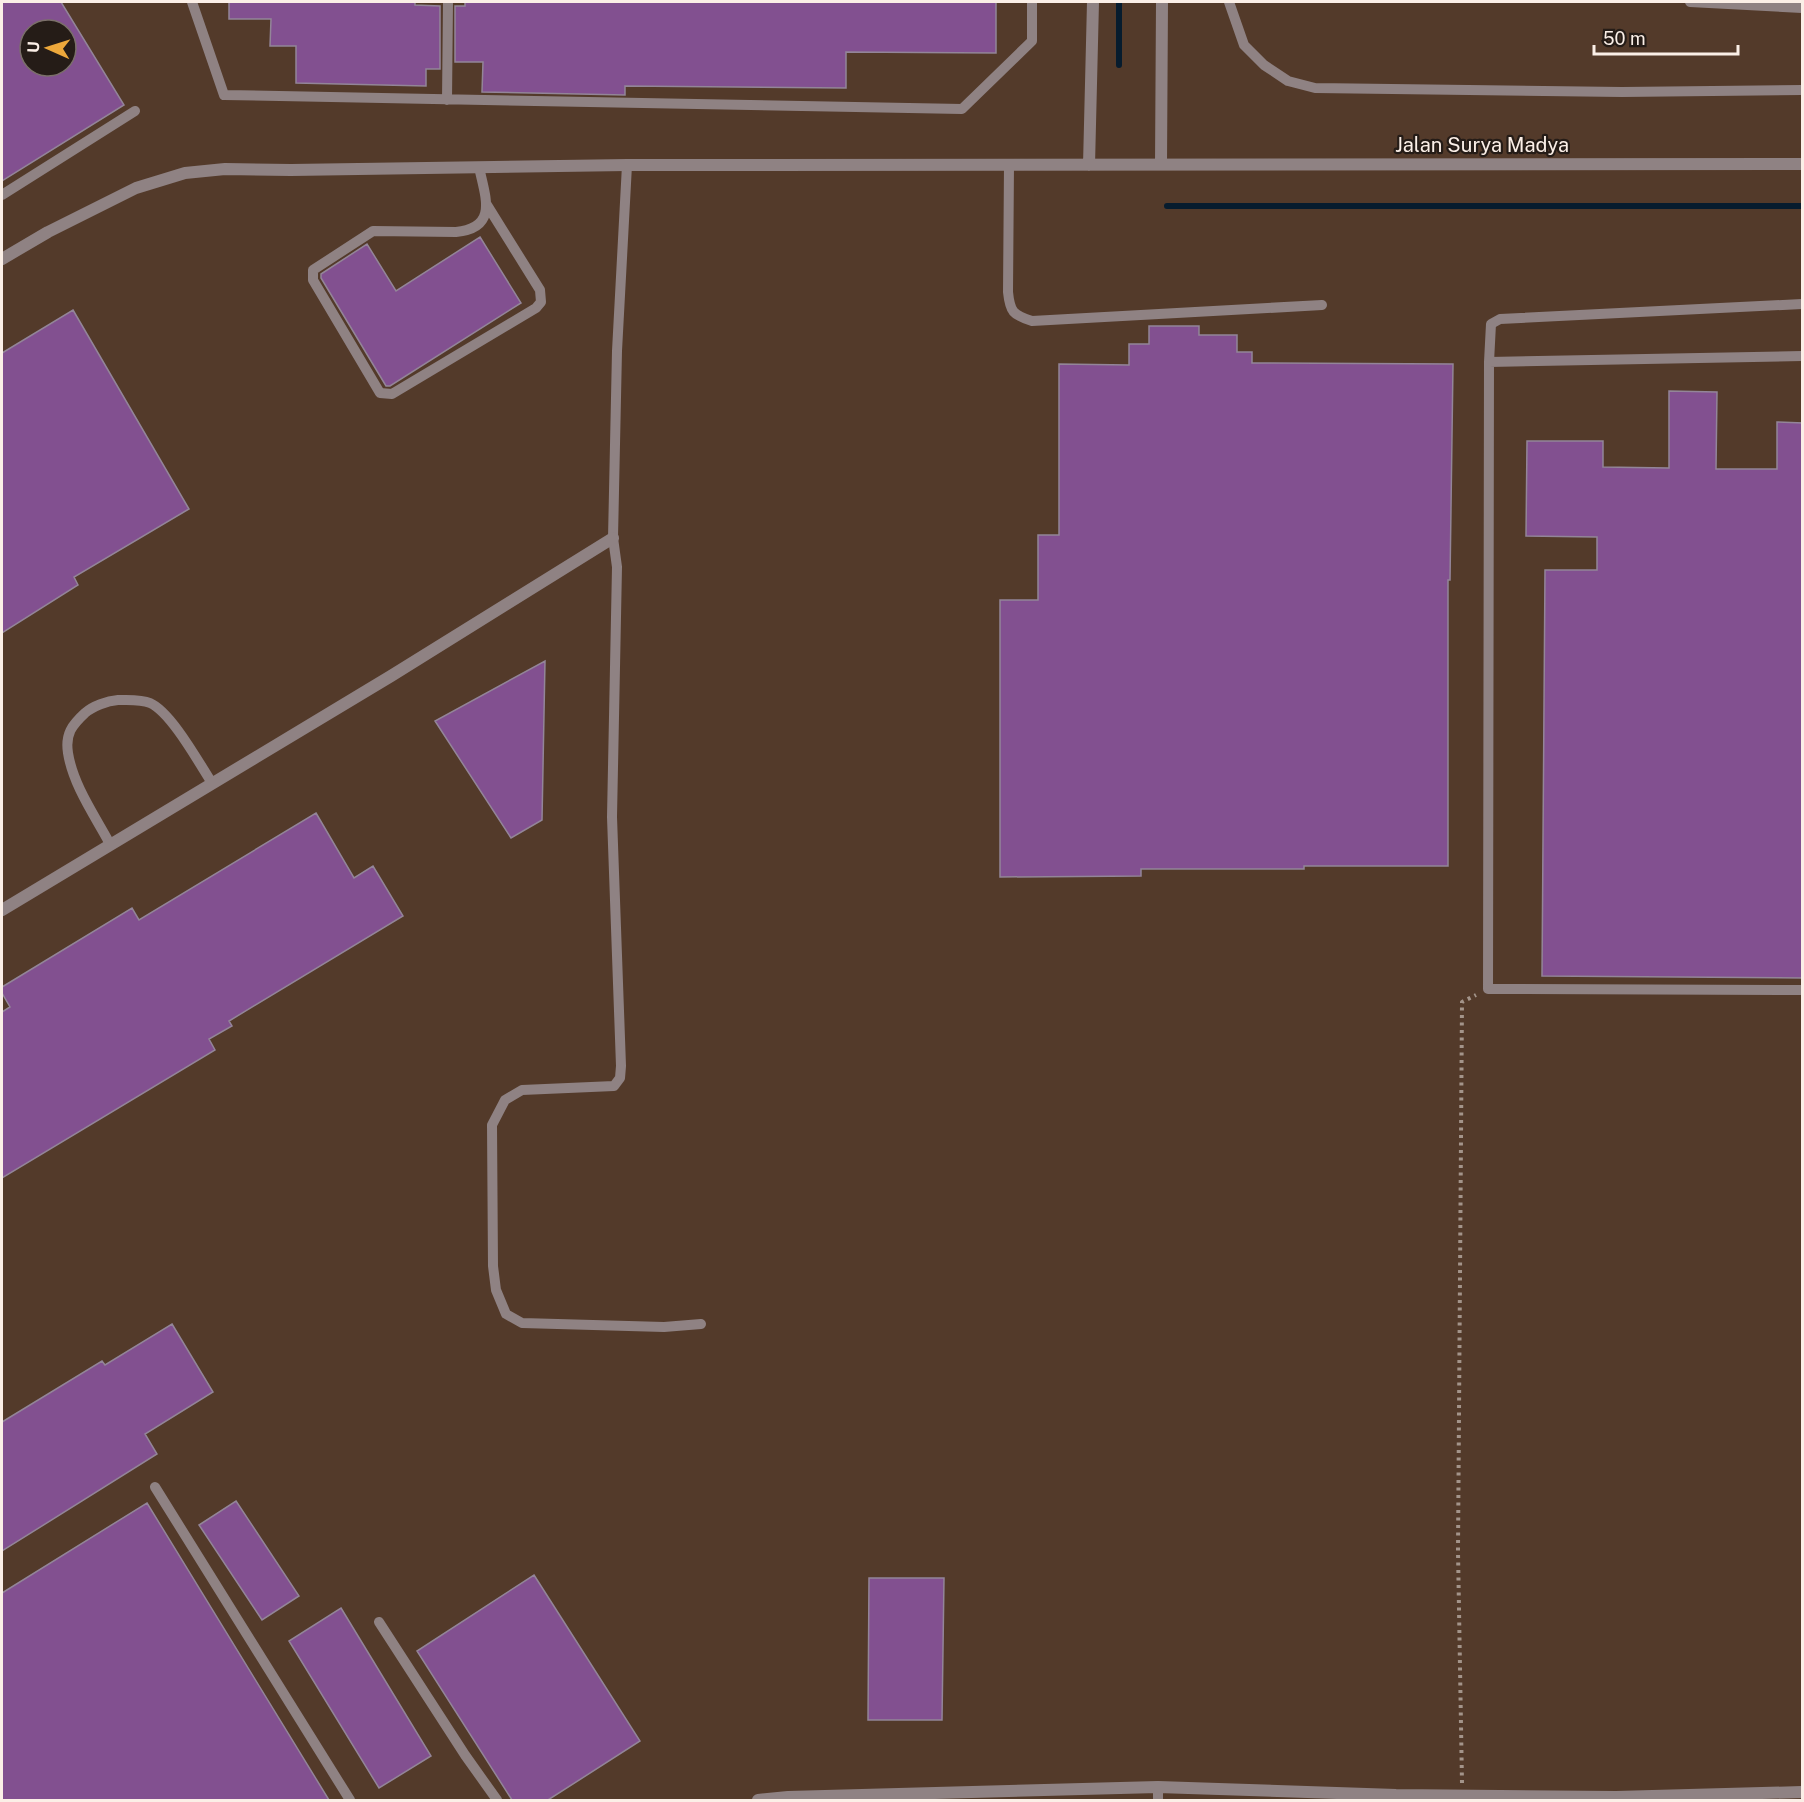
<svg xmlns="http://www.w3.org/2000/svg" width="1804" height="1802" viewBox="0 0 1804 1802" font-family="'Public Sans',sans-serif">
	<rect width="100%" height="100%" fill="#453227"/>
	<path fill="#533a2a" fill-rule="evenodd" d="M 2,2 L 1802,2 L 1802,1800 L 2,1800 ZM 30,30 L 66,30 L 66,66 L 30,66 Z"/>
	<g fill="none" stroke-linecap="round" stroke-linejoin="round">
		<path stroke="#071c2e" stroke-width="6" d="M 1119,2 L 1119,65
			M 1167,206 L 1802,206"/>
	</g>
	<path fill="#825090" stroke="#938598" stroke-width="1.5" fill-rule="evenodd" d="M 2,2 L 61,2 L 124,105 L 2,181 ZM 30,30 L 66,30 L 66,66 L 30,66 Z
		M 229,2 L 415,2 L 415,5 L 440,6 L 440,69 L 426,69 L 426,86 L 296,83 L 296,46 L 270,46 L 271,19 L 229,19 Z
		M 465,2 L 996,2 L 996,53 L 846,52 L 846,88 L 625,86 L 625,95 L 482,92 L 483,62 L 455,62 L 455,6 L 465,6 Z
		M 480,237 L 521,303 L 390,386 L 386,386 L 321,278 L 321,274 L 367,244 L 396,291 Z
		M 73,310 L 189,509 L 74,577 L 78,585 L 2,633 L 2,353 Z
		M 1149,326 L 1199,326 L 1199,335 L 1237,335 L 1237,352 L 1252,352 L 1252,363 L 1453,364 L 1450,580 L 1448,580 L 1448,866 L 1304,866 L 1304,869 L 1141,869 L 1141,876 L 1000,877 L 1000,600 L 1038,600 L 1038,535 L 1059,535 L 1059,364 L 1129,365 L 1129,344 L 1149,344 Z
		M 1669,391 L 1717,392 L 1716,469 L 1777,469 L 1777,422 L 1803,423 L 1803,978 L 1542,976 L 1545,570 L 1597,570 L 1597,537 L 1526,536 L 1527,441 L 1603,441 L 1603,467 L 1669,468 Z
		M 545,661 L 542,820 L 511,838 L 435,721 Z
		M 316,813 L 354,878 L 373,866 L 403,916 L 229,1021 L 232,1026 L 209,1039 L 215,1050 L 2,1178 L 2,1012 L 10,1007 L 2,993 L 2,987 L 132,908 L 139,920 Z
		M 172,1324 L 213,1392 L 145,1434 L 157,1454 L 2,1551 L 2,1422 L 102,1361 L 105,1365 Z
		M 236,1501 L 299,1596 L 262,1620 L 199,1525 Z
		M 147,1503 L 329,1800 L 2,1800 L 2,1593 Z
		M 534,1575 L 640,1741 L 548,1800 L 512,1800 L 417,1651 Z
		M 869,1578 L 944,1578 L 942,1720 L 868,1720 Z
		M 341,1608 L 431,1756 L 379,1788 L 289,1641 Z"/>
	<g fill="none" stroke-linecap="round" stroke-linejoin="round">
		<path stroke="#a3948a" stroke-width="4" stroke-dasharray="3 4.5" stroke-linecap="butt" d="M 1462,1783 L 1458,1551 L 1462,1002 L 1476,995"/>
		<path stroke="#8f8283" stroke-width="10" d="M 192,2 L 224,95 L 962,109 L 1032,41 L 1032,2
			M 1229,2 L 1244,45 L 1264,65 L 1288,81 L 1315,88 L 1622,92 L 1802,90
			M 1690,2 L 1802,8
			M 447,100 L 448,2
			M 627,165 L 617,351 L 613,538 L 617,567 L 612,817 L 621,1066 L 620,1078 L 614,1086 L 522,1090 L 505,1100 L 492,1125 L 493,1266 L 496,1290 L 506,1314 L 522,1323 L 664,1327 L 701,1324
			M 1009,165 L 1008,292 C 1010,312 1013,315 1032,321 L 1322,305
			M 479,167 C 485,196 499,228 456,232 L 373,231 L 313,270 L 313,280 L 380,393 L 392,394 L 397,391 L 536,308 L 541,302 L 540,290 L 487,205
			M 2,195 L 135,111
			M 1802,304 L 1500,319 L 1491,324 L 1489,362 L 1488,989 L 1802,990
			M 1489,362 L 1802,356
			M 110,844 C 95,816 73,785 68,753 C 65,734 72,725 85,713 C 93,706 107,701 118,700 C 128,700 141,699 150,703 C 171,712 199,763 212,783
			M 155,1487 L 350,1800
			M 379,1622 L 465,1755 L 497,1800
			M 1158,1787 L 1158,1800"/>
		<path stroke="#8f8283" stroke-width="12" d="M 1161,164 L 1162,2
			M 1089,165 L 1093,2
			M 2,259 L 48,232 L 136,188 L 185,173 L 225,169 L 291,170 L 627,165 L 1802,164
			M 2,910 L 391,676 L 613,538
			M 758,1800 L 788,1797 L 1158,1787 L 1396,1795 L 1616,1797 L 1802,1792"/>
	</g>
	<g text-anchor="middle" stroke-width="4.5" stroke-linejoin="round" paint-order="stroke">
		<g font-size="20" fill="#fbefe7" stroke="#251c17">
			<text x="1482" y="152">Jalan Surya Madya</text>
		</g>
	</g>
	<rect width="1804" height="1802" fill="none" stroke="#fbefe7" stroke-width="6"/>
	<g transform="translate(48 48) rotate(273)"><circle r="28" fill="#251c17" stroke="#7b706a" stroke-width="1.5"/>
	<path d="M0-4.5L10 22L0 15L-10 22Z" fill="#eda83b"/>
	<text y="-9" font-size="16" font-weight="bold" text-anchor="middle" fill="#fbefe7">U</text>
	</g>
	<path d="M1594 45v9h144v-9" fill="none" stroke="#fbefe7" stroke-width="3"/>
	<text x="1603" y="45" font-size="18" fill="#fbefe7" stroke="#251c17" stroke-width="4.5" paint-order="stroke">50 m</text>
</svg>
